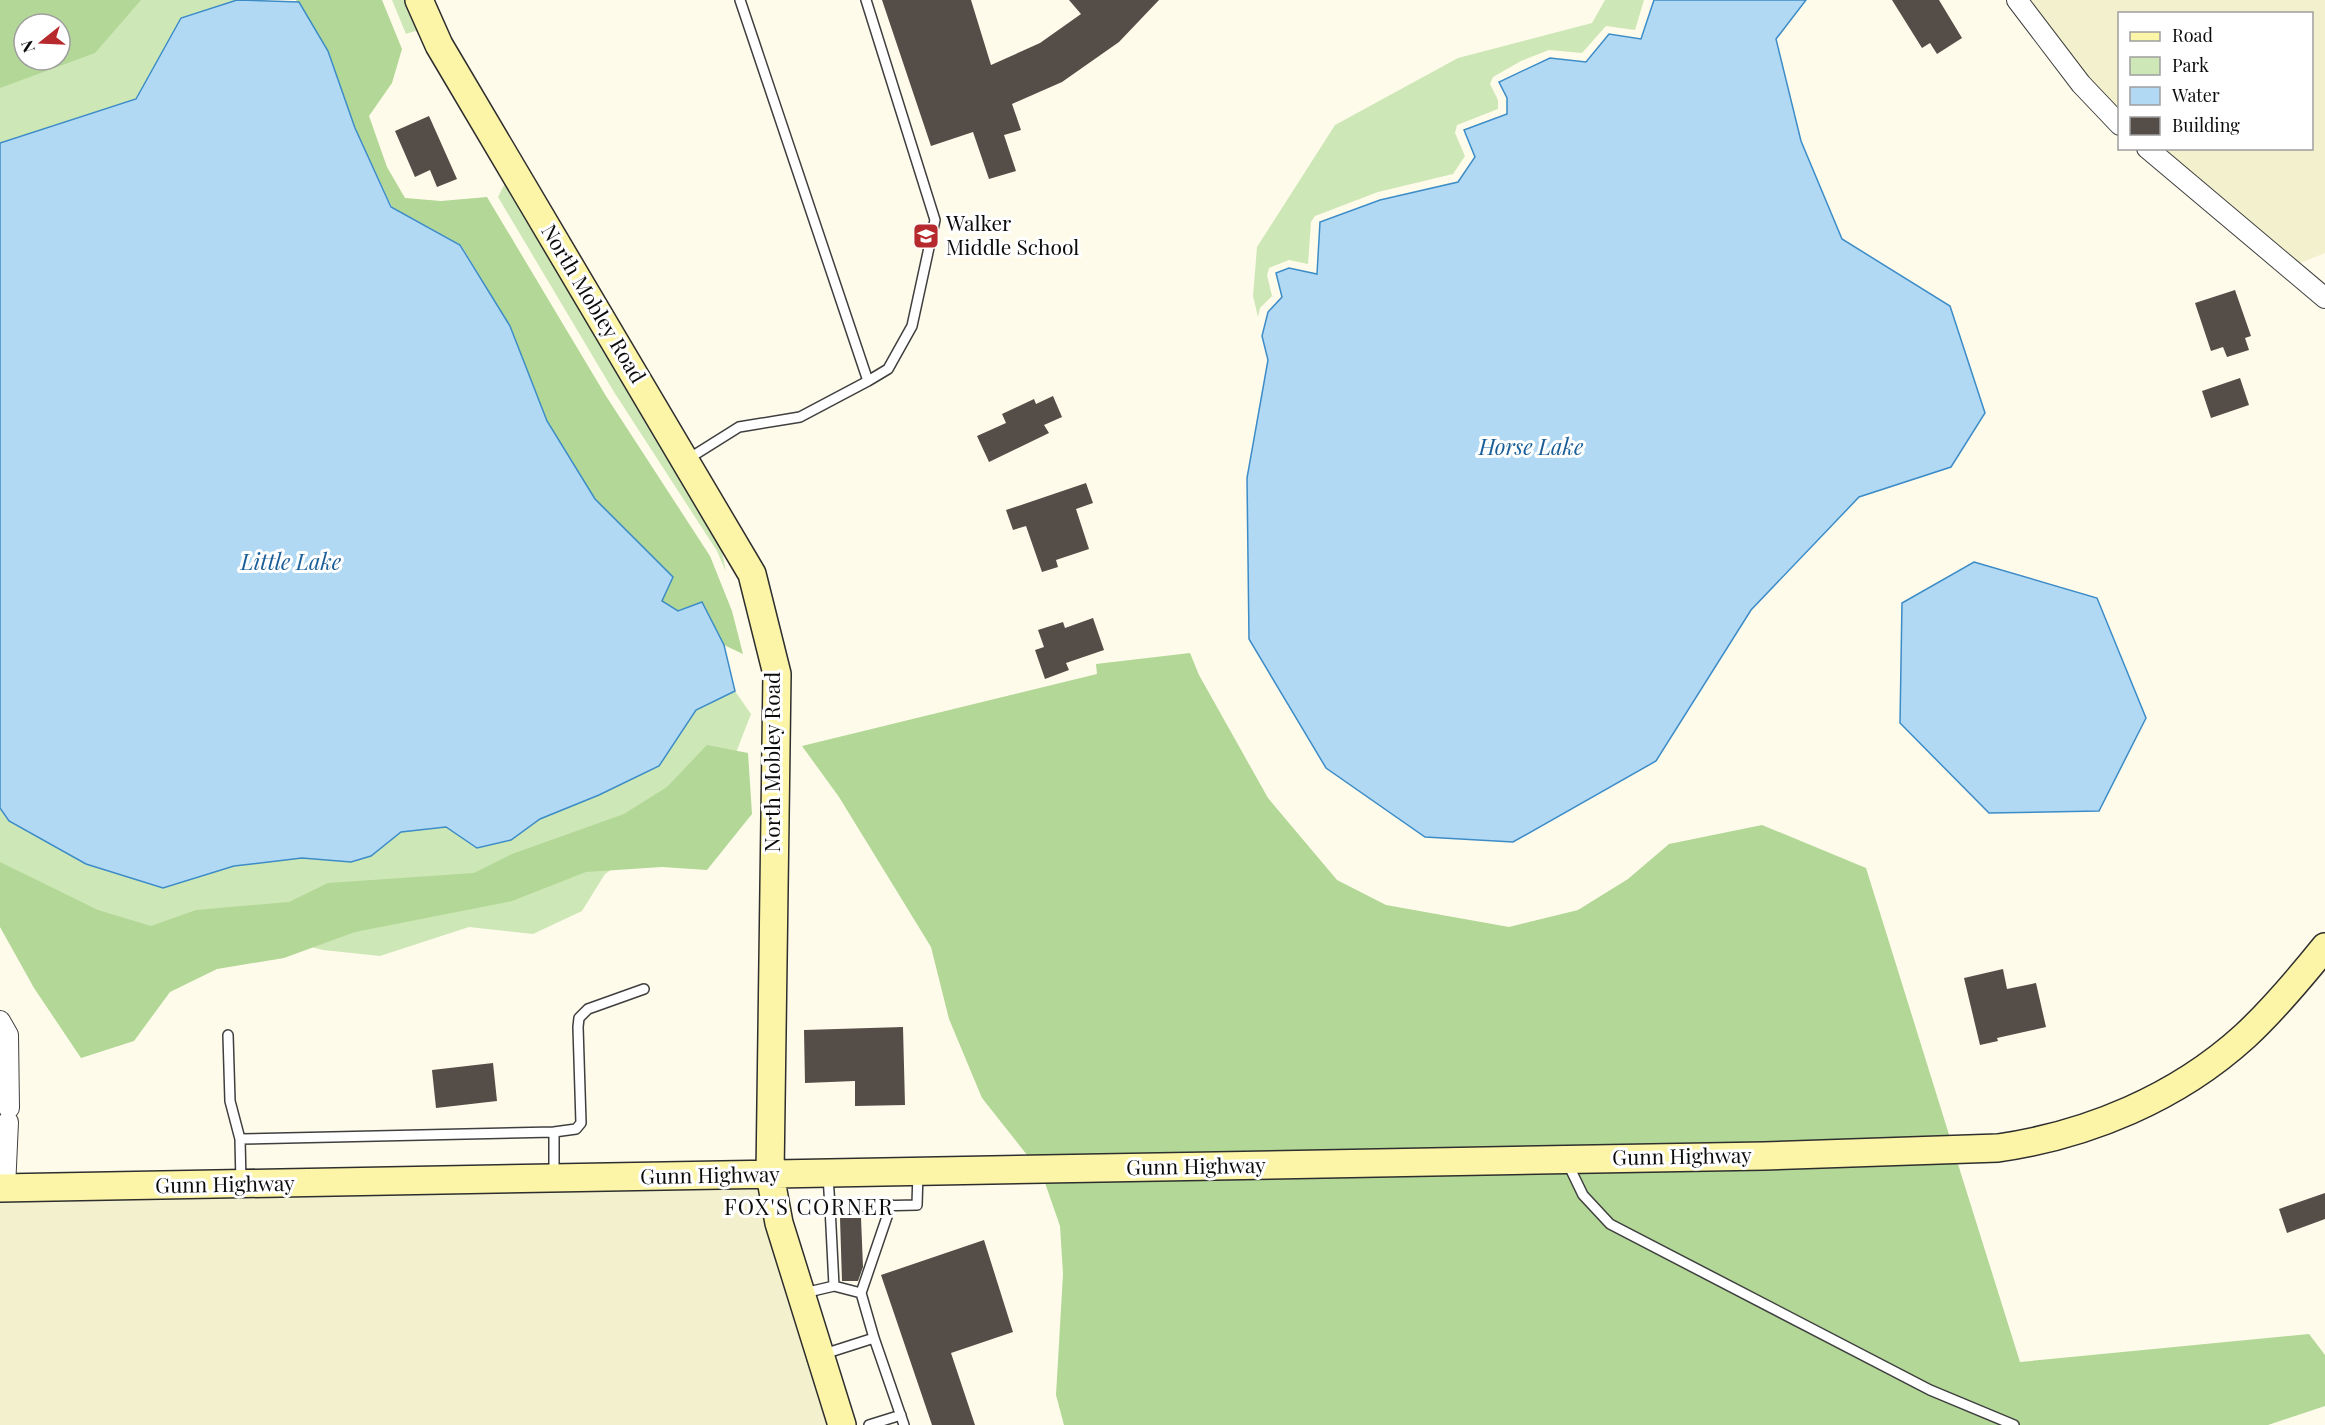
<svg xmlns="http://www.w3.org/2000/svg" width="2325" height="1425" viewBox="0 0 2325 1425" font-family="'Playfair Display',serif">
	<rect width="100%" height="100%" fill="#fefbeb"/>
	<path fill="#f3f1cd" d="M 2029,0 L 2325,0 L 2325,253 L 2300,263 L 2164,149 L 2312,148 L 2312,14 L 2120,14 L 2119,111 L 2089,78 Z
		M 759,1185 L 831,1425 L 0,1425 L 0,1198 Z"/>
	<path fill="#cee7b7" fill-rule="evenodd" d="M 0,0 L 237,0 L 181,18 L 136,99 L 0,143 ZM 24,24 L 60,24 L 60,60 L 24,60 Z
		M 392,0 L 407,0 L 720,542 L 726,572 L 717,551 L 614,392 L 498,197 L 505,183 L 419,33 L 415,31 L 406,34 Z
		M 1605,0 L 1644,0 L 1635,30 L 1606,26 L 1582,53 L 1549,50 L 1521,61 L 1493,77 L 1490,84 L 1498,100 L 1498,109 L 1457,125 L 1455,133 L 1465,156 L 1453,174 L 1378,192 L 1315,216 L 1311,222 L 1308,264 L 1289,260 L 1269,268 L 1267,275 L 1272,296 L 1260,308 L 1258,317 L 1253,296 L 1257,247 L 1335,125 L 1458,58 L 1592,23 Z
		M 735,691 L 751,714 L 732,763 L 654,840 L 605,874 L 582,911 L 533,934 L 469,927 L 380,956 L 323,950 L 266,936 L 184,951 L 0,890 L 0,808 L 9,821 L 163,888 L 234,866 L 302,858 L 351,862 L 371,856 L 401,832 L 446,827 L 477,848 L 511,840 L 540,819 L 599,795 L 659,766 L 696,710 Z"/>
	<path fill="#b2d796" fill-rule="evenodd" d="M 0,0 L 141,0 L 95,53 L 0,88 ZM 24,24 L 60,24 L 60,60 L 24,60 Z
		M 296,0 L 382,0 L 402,49 L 392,83 L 369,116 L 387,167 L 405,198 L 441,201 L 487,197 L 606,396 L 710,556 L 732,611 L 743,654 L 724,645 L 702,602 L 678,611 L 662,601 L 673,577 L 595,499 L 547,421 L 510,326 L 461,245 L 392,207 L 355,128 L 328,51 Z
		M 1190,653 L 1199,675 L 1268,798 L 1337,880 L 1386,905 L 1509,927 L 1578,910 L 1628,879 L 1669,844 L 1762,825 L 1866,868 L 1951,1141 L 1031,1160 L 982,1098 L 949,1019 L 931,947 L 839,797 L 802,746 L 1097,674 L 1096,664 Z
		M 707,745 L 748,753 L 752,814 L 707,870 L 662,867 L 586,872 L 512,901 L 355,932 L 284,958 L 217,969 L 170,992 L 134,1041 L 81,1058 L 34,988 L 0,927 L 0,862 L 98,910 L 151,926 L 196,910 L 289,902 L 328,883 L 474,873 L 512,854 L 624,814 L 667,787 Z
		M 1957,1161 L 2020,1362 L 2309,1334 L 2325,1355 L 2325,1406 L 2268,1425 L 1064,1425 L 1056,1395 L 1063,1274 L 1060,1226 L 1044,1180 Z"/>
	<path fill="#b2d9f3" stroke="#3c8cc8" stroke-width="1.5" d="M 237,0 L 299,2 L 328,51 L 355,128 L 391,207 L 460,245 L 510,326 L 547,421 L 595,499 L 673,577 L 662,601 L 678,611 L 702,602 L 724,645 L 735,691 L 696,710 L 659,766 L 599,795 L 540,819 L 511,840 L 477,848 L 446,827 L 401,832 L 371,856 L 351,862 L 302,858 L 234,866 L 163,888 L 86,864 L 9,821 L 0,808 L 0,143 L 136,99 L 181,18 Z
		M 1654,0 L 1806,0 L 1776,39 L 1801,141 L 1842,239 L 1950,306 L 1985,413 L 1951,467 L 1859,497 L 1751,610 L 1656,761 L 1513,842 L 1425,837 L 1326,768 L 1249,639 L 1247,478 L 1268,360 L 1262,336 L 1268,312 L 1282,297 L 1276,273 L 1289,268 L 1317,274 L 1320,222 L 1380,200 L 1458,182 L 1475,157 L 1464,130 L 1507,114 L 1507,98 L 1499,82 L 1550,58 L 1586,62 L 1609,34 L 1641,39 Z
		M 1974,562 L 2097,598 L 2146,718 L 2099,811 L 1989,813 L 1900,723 L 1902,603 Z"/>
	<path fill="#544d48" d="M 882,0 L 971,0 L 991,65 L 1040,43 L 1081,14 L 1069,0 L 1159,0 L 1119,42 L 1062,82 L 1012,104 L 1021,130 L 1004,135 L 1016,171 L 989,179 L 973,132 L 931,146 Z
		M 1892,0 L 1939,0 L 1962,38 L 1937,54 L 1930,43 L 1922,48 Z
		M 429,116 L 457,179 L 437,187 L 430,170 L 415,177 L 395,131 Z
		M 2235,290 L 2251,336 L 2245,338 L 2249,350 L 2227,357 L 2223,347 L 2211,351 L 2195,303 Z
		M 2240,378 L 2249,405 L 2211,418 L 2202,391 Z
		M 1053,396 L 1062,417 L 1044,425 L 1049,433 L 989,462 L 977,436 L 1006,423 L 1002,414 L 1034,399 L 1036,404 Z
		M 1086,483 L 1093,503 L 1076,509 L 1089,549 L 1056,560 L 1058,567 L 1042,572 L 1026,526 L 1013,530 L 1006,510 Z
		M 1093,618 L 1104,650 L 1066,663 L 1069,670 L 1045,679 L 1035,650 L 1044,647 L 1038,630 L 1063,622 L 1065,628 Z
		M 2003,969 L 2007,989 L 2036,983 L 2046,1027 L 1997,1038 L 1998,1041 L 1980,1045 L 1964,978 Z
		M 903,1027 L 905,1105 L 855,1106 L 855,1081 L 805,1083 L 804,1030 Z
		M 493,1063 L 497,1101 L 436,1108 L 432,1070 Z
		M 2325,1193 L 2325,1219 L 2287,1233 L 2279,1209 Z
		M 840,1218 L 861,1218 L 863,1267 L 858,1281 L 842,1281 Z
		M 984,1240 L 1013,1332 L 951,1353 L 975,1425 L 932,1425 L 881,1275 Z"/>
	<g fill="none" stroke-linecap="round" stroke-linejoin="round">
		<defs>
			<path id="lane" d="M 740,0 L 868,381 L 888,369 L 912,326 L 935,220 L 866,0
				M 688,459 L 739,427 L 800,417 L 868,381
				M 228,1035 L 230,1101 L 240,1139 L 241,1183
				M 554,1132 L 576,1129 L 581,1123 L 578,1027 L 579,1018 L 588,1009 L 644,989
				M 240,1139 L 554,1132 L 554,1174
				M 1567,1162 L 1583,1195 L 1610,1224 L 1930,1390 L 2014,1425
				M 828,1176 L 830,1207
				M 834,1286 L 830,1207 L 917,1205 L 918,1172
				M 804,1293 L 834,1286 L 861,1293 L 874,1338
				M 861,1293 L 891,1205
				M 824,1354 L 874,1338 L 904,1425
				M 869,1425 L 901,1415"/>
			<path id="street" d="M 2017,0 L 2081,84 L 2120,125
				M 2147,148 L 2325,298
				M 0,1021 L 8,1035 L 9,1108
				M 5,1188 L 8,1122"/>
			<path id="secondary" d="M 419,0 L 439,45 L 752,574 L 777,674 L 770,1175 L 779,1223 L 842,1425
				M 0,1188 L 1764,1156 L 1998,1148 C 2088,1135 2177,1098 2245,1036 C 2274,1009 2300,978 2325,947"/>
		</defs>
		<use href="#lane" stroke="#3f3f3f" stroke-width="12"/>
		<use href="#street" stroke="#3f3f3f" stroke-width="22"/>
		<use href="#secondary" stroke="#2e2e2e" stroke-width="30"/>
		<use href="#lane" stroke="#fff" stroke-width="9"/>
		<use href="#street" stroke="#fff" stroke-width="20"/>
		<use href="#secondary" stroke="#fcf5a8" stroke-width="27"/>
	</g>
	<defs>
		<symbol id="school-square" viewBox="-11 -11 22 22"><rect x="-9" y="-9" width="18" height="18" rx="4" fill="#b6292c" stroke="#fff"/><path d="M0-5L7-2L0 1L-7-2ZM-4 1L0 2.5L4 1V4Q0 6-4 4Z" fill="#fff"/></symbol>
	</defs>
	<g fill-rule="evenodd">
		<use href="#school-square" x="911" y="221" width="30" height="30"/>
	</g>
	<g text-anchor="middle" stroke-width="6" stroke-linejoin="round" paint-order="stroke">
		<g font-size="21" fill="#0c0c0c" stroke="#fff" text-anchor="start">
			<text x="946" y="231">Walker<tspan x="946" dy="24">Middle School</tspan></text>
		</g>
		<g font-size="21" fill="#0c0c0c" stroke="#fff">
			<text transform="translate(593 304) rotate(59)" y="7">North Mobley Road</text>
			<text transform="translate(773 762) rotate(-90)" y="7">North Mobley Road</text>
			<text transform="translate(1682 1157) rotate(-1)" y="7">Gunn Highway</text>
			<text transform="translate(1196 1167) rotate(-1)" y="7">Gunn Highway</text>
			<text transform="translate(710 1176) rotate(-1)" y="7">Gunn Highway</text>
			<text transform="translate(225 1185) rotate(-1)" y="7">Gunn Highway</text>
		</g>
		<g font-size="22" font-style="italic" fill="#1a5e98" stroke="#fff">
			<text x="1531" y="455">Horse Lake</text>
			<text x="291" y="570">Little Lake</text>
		</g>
		<g font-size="22" letter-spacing="1.5" fill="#0c0c0c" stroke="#fff">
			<text x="809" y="1215">FOX'S CORNER</text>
		</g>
	</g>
	<rect x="2118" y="12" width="195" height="138" fill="#ffffff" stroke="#9e9e9e" stroke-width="1.5"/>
	<rect x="2130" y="32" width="30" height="9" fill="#fcf5a8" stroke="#9e9e9e" stroke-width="1.5"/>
	<text x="2172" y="42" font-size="18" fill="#0c0c0c">Road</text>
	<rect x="2130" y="57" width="30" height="18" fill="#cee7b7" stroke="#9e9e9e" stroke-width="1.5"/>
	<text x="2172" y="72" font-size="18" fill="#0c0c0c">Park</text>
	<rect x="2130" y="87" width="30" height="18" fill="#b2d9f3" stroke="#9e9e9e" stroke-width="1.5"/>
	<text x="2172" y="102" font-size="18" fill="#0c0c0c">Water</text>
	<rect x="2130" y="117" width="30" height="18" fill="#544d48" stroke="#9e9e9e" stroke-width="1.5"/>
	<text x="2172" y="132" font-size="18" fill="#0c0c0c">Building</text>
	<g transform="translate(42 42) rotate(252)"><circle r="28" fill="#ffffff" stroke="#9e9e9e" stroke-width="1.5"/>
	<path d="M0-4.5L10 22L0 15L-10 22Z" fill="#b6292c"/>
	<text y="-9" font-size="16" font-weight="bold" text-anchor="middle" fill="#0c0c0c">N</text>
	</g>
</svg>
